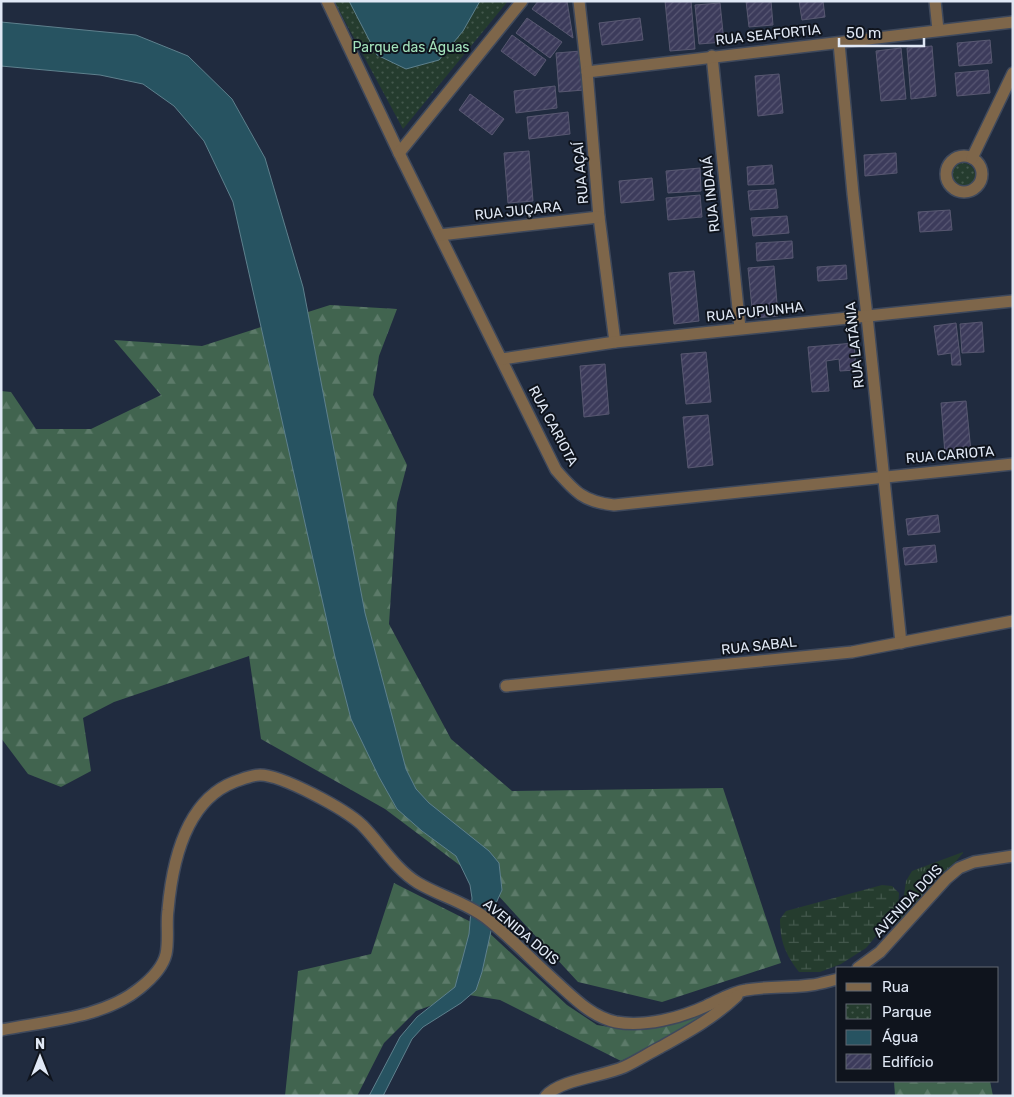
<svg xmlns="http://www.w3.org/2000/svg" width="1014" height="1097" viewBox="0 0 1014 1097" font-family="Rubik,sans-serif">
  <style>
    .grass { fill: url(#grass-tufts) }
    .forest { fill: url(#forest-firs) }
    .wetland { fill: url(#wetland-marsh) }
    .park { fill: url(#park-dots) }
    .water { fill: #275361; stroke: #5e808d }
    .building { fill: url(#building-hatch); stroke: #585871 }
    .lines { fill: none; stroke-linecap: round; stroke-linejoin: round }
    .minor-casing { stroke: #3f495c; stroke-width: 14 }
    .minor { stroke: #7e664a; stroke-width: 11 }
    .labels { text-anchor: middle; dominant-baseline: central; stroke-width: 4; stroke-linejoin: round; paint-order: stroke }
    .street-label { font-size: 14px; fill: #e0e8f5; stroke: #0f141d }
    .park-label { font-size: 14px; fill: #a3e2bb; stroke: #0f141d }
  </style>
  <defs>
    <pattern id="grass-tufts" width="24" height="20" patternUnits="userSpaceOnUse" patternTransform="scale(1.25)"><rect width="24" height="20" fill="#253c2e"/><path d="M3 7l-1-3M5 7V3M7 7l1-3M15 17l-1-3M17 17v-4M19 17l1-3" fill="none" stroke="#44584d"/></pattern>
    <pattern id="forest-firs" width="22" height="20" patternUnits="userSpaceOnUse" patternTransform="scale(1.25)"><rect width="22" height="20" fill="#41644f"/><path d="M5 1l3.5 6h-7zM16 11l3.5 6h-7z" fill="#5c7a69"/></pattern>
    <pattern id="wetland-marsh" width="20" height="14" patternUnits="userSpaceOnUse" patternTransform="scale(1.25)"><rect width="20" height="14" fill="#253c2e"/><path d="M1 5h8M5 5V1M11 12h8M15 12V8" fill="none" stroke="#44584d"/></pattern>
    <pattern id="park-dots" width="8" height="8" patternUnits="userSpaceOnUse" patternTransform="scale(1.25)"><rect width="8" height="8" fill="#253c2e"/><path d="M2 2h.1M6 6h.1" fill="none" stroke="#44584d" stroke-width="1.8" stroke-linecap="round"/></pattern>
    <pattern id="building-hatch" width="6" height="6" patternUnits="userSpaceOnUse" patternTransform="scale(1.25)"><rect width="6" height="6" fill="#3c3b5b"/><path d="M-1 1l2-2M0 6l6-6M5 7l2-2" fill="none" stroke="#585773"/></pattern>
  </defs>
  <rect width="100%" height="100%" fill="#202b3f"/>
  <path class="grass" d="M963 852V853L890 938 902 908 906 881 912 871Z"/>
  <g class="forest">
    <path d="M330 305 397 309 379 356 373 395 407 465 397 503 389 624 451 739 512 791 723 788 781 963 662 1002 578 982 494 891 385 809 261 739 249 656 114 702 83 718 91 771 61 787 28 774 1 738V391L11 392 36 429H91L161 395 114 340 202 346Z"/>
    <path d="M394 883 485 929 567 1005 597 1025 629 1030 650 1028 690 1019 727 1002 664 1041 621 1061 500 1000 463 994 416 1011 384 1043 357 1096H285L298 971 371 954Z"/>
    <path d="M894 1081H990L993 1096H895Z"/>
  </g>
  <path class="wetland" d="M882 885 892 886 899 893 898 910 866 948 841 964 820 972H799C785 954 780 941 780 919L786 911Z"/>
  <g class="park">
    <path d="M334 1H508L403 129Z"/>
    <circle cx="963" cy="175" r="12"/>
  </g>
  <g class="water">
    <path d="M349 1H480L463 31 439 60 406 69 377 55Z"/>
    <path d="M1 22 136 35 188 56 232 99 265 158 303 287 365 613 406 769 416 789 429 803 489 851 499 863 502 890 492 912 491 931 482 972 476 990 461 1003 423 1027 412 1039 383 1096H369L400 1037 417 1017 455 987 469 934 472 898 470 885 456 856 422 831 397 809 379 777 351 719 335 657 233 202 204 141 174 106 143 84 100 75 1 66Z"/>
  </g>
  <g class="building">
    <path d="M538 1H567L573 38 532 9Z"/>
    <path d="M665 1H691L695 49 670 51Z"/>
    <path d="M746 1H771L773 25 749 27Z"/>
    <path d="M799 1H823L825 17 802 20Z"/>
    <path d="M720 3 724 42 699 44 695 5Z"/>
    <path d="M527 18 562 42 550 58 516 33Z"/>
    <path d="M640 18 643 40 602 45 599 23Z"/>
    <path d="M512 35 546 60 535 76 501 51Z"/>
    <path d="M990 40 992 63 959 66 957 43Z"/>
    <path d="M932 46 936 96 911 99 907 48Z"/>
    <path d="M901 48 906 99 881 101 876 51Z"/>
    <path d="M581 51 584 90 559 92 556 53Z"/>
    <path d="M988 70 990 93 957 96 955 73Z"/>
    <path d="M779 74 783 113 758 116 755 76Z"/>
    <path d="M555 86 557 108 516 113 514 91Z"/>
    <path d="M470 94 504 119 492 135 459 110Z"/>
    <path d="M568 112 570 134 529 139 527 117Z"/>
    <path d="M529 151 533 201 508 203 504 153Z"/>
    <path d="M896 153 897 173 865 176 864 155Z"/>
    <path d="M772 165 774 184 748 185 747 167Z"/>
    <path d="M700 168 701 191 668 193 666 171Z"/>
    <path d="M652 178 654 200 621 203 619 181Z"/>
    <path d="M776 189 778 208 750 210 748 191Z"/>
    <path d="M700 195 702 217 668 220 666 198Z"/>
    <path d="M950 210 952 230 920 232 918 212Z"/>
    <path d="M787 216 789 233 753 236 751 218Z"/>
    <path d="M792 241 793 258 757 261 756 243Z"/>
    <path d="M846 265 847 279 818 281 817 267Z"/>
    <path d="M774 266 778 316 753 318 748 268Z"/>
    <path d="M694 271 699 321 674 324 669 273Z"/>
    <path d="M982 322 984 352 962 353 960 324Z"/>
    <path d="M956 323 961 365H952L951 353 938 355 934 326Z"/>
    <path d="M854 343 856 370 840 371 839 359 826 361 829 391 812 392 808 347Z"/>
    <path d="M706 352 711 402 686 404 681 354Z"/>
    <path d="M605 364 609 414 584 417 580 366Z"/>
    <path d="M966 401 971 452 945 454 941 403Z"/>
    <path d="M708 415 713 465 688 468 683 417Z"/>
    <path d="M938 515 940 532 908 535 906 519Z"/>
    <path d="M935 545 937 562 905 565 903 548Z"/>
  </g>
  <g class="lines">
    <g class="minor-casing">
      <g id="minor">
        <path d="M327 1 399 153 556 470C575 492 584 502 614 505L1013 464"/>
        <path d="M579 1 587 72 599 217 615 342"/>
        <path d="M935 1 938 30"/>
        <path d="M839 43 853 194 867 316 901 643"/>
        <path d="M712 56 740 328"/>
        <path d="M587 72 1013 22"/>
        <path d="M399 153 522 1"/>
        <circle cx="964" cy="174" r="18"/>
        <path d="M972 158 1013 73"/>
        <path d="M440 235 599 217"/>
        <path d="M502 359 615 342 1013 301"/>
        <path d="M506 686 852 652 1013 621"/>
        <path d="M858 968 880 952 946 879 959 868 974 862 1013 856"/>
        <path d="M1 1030C46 1021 104 1018 140 988 150 980 163 967 166 954 169 940 166 924 168 910 172 864 185 801 234 782 243 779 251 775 260 775 282 775 345 809 362 825 380 843 395 869 418 883 440 896 465 902 486 918 510 937 531 959 554 980 572 996 591 1017 616 1022 645 1027 680 1018 706 1006 719 1000 732 992 746 990 768 986 790 988 811 985 820 984 829 981 838 979"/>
        <path d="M546 1096C559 1080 604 1076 624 1067 637 1061 649 1053 661 1047 688 1032 715 1017 737 996"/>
      </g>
    </g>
    <use href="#minor" class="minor"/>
  </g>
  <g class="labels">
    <g class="street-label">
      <text transform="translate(768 35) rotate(-6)">RUA SEAFORTIA</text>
      <text transform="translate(581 173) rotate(-95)">RUA AÇAÍ</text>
      <text transform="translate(711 194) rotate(-96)">RUA INDAIÁ</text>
      <text transform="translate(518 211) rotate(-6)">RUA JUÇARA</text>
      <text transform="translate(755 312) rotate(-6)">RUA PUPUNHA</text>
      <text transform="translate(855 345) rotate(-96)">RUA LATÂNIA</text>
      <text transform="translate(553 426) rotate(62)">RUA CARIOTA</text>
      <text transform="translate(950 455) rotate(-5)">RUA CARIOTA</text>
      <text transform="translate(759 646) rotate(-6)">RUA SABAL</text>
      <text transform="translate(908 901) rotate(-47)">AVENIDA DOIS</text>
      <text transform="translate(521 932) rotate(40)">AVENIDA DOIS</text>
    </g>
    <g class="park-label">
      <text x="411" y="47">Parque das Águas</text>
    </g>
  </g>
  <rect width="1014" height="1097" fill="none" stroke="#e0e8f5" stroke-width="5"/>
  <rect x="836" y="967" width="162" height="115" fill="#0f141d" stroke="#636973"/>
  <rect x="846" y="983" width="25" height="8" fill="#7e664a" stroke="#636973"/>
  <text x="882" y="992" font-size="15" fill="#e0e8f5">Rua</text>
  <rect x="846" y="1004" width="25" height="15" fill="url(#park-dots)" stroke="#636973"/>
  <text x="882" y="1017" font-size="15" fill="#e0e8f5">Parque</text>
  <rect x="846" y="1030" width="25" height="15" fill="#275361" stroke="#636973"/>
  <text x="882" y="1042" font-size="15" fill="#e0e8f5">Água</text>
  <rect x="846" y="1054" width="25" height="15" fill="url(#building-hatch)" stroke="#636973"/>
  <text x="882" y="1067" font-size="15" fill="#e0e8f5">Edifício</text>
  <g transform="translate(40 1057)" stroke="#0f141d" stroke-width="4" paint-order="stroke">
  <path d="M0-4L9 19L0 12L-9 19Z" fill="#e0e8f5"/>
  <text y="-8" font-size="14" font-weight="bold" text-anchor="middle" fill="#e0e8f5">N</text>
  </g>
  <path d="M839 38v8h85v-8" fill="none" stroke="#e0e8f5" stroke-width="2.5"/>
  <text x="846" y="38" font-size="15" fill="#e0e8f5" stroke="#0f141d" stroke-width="4" paint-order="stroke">50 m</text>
</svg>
